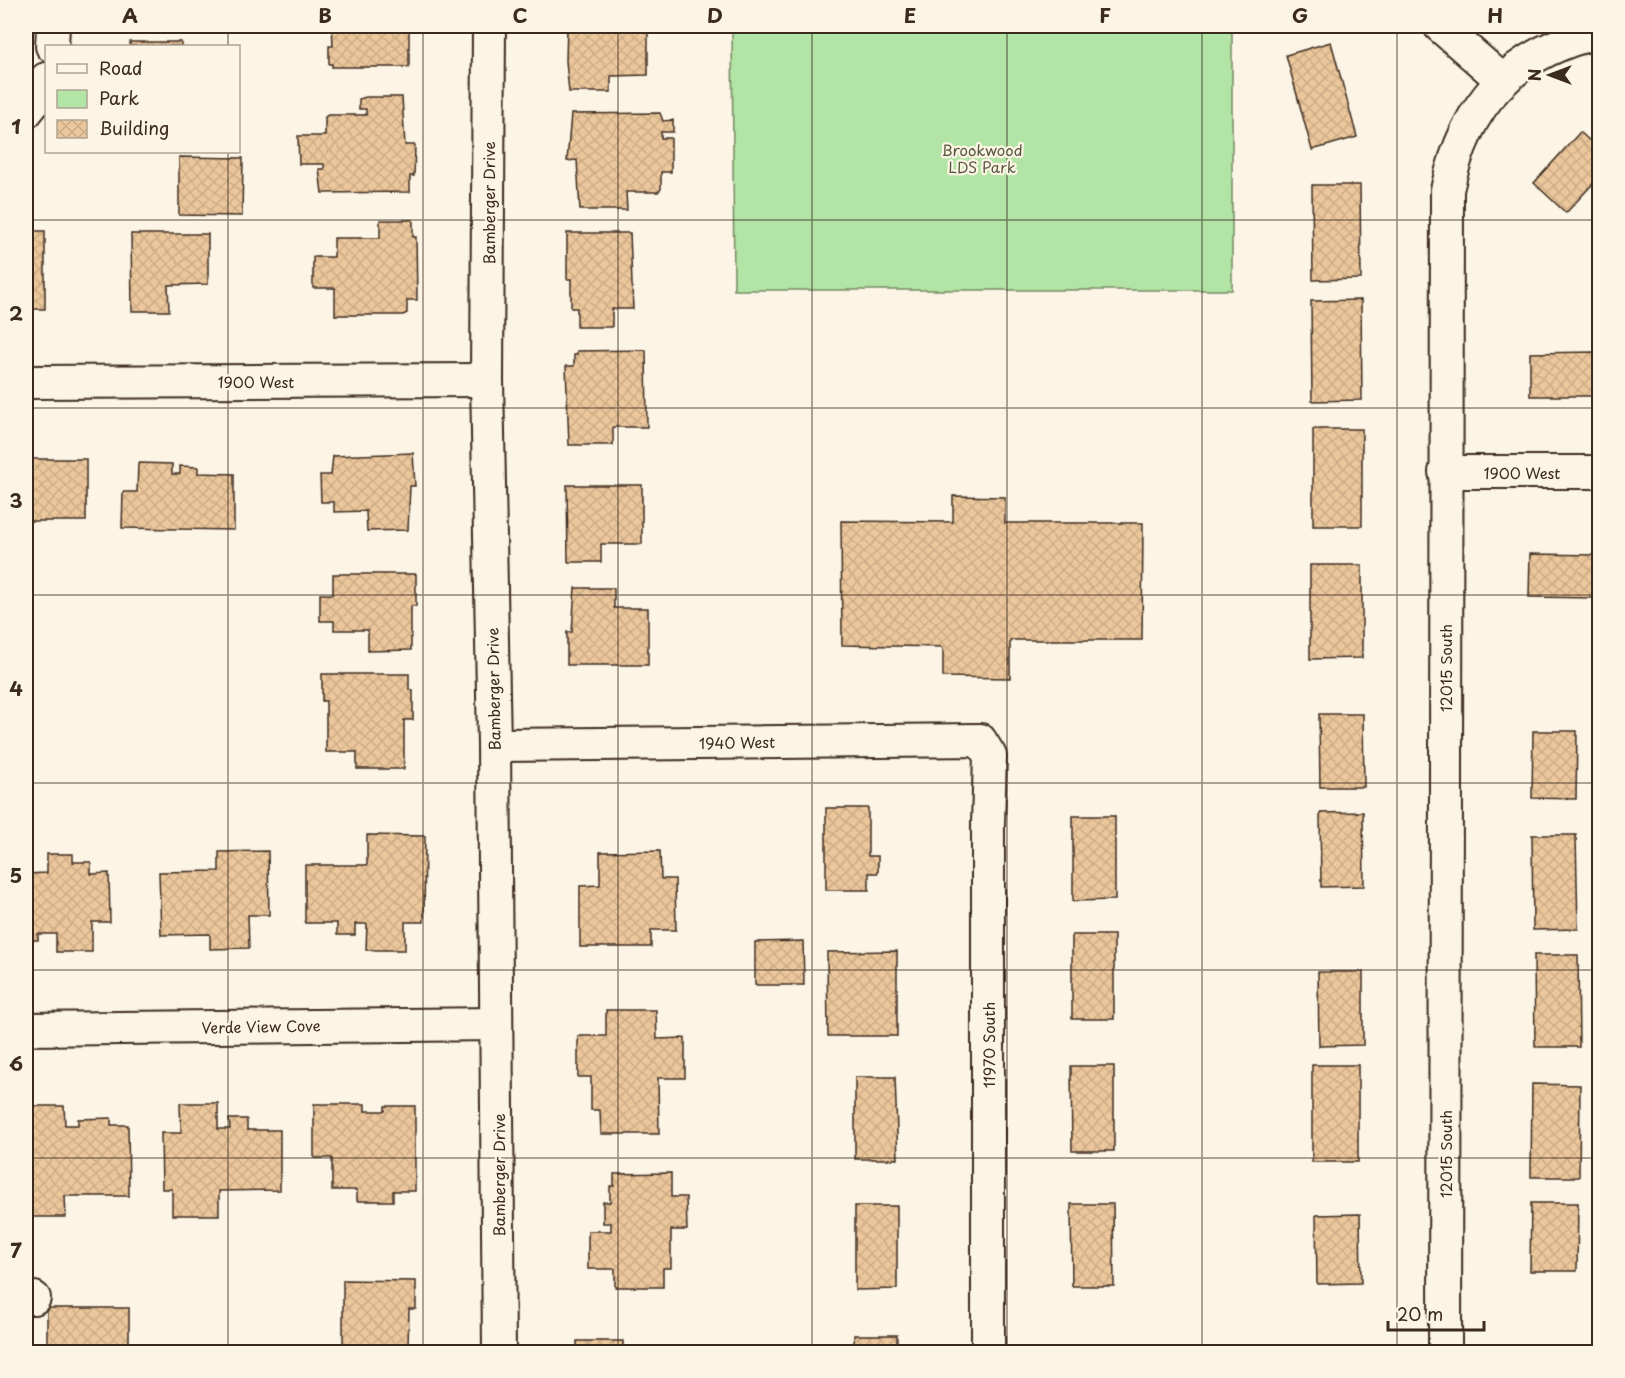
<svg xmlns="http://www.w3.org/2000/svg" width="1625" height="1378" viewBox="0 0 1625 1378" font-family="'Playpen Sans',sans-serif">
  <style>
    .green { fill: #b1e4a5; stroke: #768762; stroke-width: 1.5 }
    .building { fill: url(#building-cross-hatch); stroke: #3b2a1e; stroke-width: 1.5 }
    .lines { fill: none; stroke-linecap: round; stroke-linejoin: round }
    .minor-casing { stroke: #3b2a1e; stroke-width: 36 }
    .minor { stroke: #fcf5e5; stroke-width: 32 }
    .grid { fill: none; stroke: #3b2a1e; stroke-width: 1.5; stroke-opacity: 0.55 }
    .labels { text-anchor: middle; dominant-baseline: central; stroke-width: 4.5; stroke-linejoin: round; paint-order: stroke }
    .park-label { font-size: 15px; fill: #585840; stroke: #fcf5e5 }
    .street-label { font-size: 15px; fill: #3b2a1e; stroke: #fcf5e5 }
    .neatline { fill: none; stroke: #3b2a1e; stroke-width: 2 }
    .grid-label { font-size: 20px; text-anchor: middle; font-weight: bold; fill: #3b2a1e }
  </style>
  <defs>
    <pattern id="building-cross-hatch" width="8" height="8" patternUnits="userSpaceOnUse" patternTransform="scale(1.5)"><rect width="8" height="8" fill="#ecc79c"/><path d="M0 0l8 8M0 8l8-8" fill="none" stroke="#cbab86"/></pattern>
  </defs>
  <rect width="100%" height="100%" fill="#fcf5e5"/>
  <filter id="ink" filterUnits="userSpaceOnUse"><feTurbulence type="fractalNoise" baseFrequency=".0167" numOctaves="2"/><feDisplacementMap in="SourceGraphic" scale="12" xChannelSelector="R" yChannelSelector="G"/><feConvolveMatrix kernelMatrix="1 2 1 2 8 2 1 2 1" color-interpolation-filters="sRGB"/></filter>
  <g filter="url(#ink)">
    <path class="green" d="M732 26H1232V290H734Z"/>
    <g class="building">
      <path d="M332 26H409V67H332V64H329V46H333Z"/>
      <path d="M567 26H648V75L611 76V92H569L566 61Z"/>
      <rect x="130" y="42" width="51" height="4"/>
      <path d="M1331 42 1357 137 1312 150 1286 55Z"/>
      <path d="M366 97H402L405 145H415L414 176H410V192L322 193 319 169H324V164H299L298 136H325V117L328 115H366V109H359V99Z"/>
      <path d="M660 113 663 121 673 120V132H661V138H671V172H661V189L658 192H626L627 210H580L577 160 567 161 571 114Z"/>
      <path d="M1580 132 1600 150V176L1566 213 1534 183Z"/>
      <path d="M179 157 243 158 242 216 179 215Z"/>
      <path d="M1312 185H1360L1361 279 1313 280Z"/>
      <path d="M380 220H413V237H416L417 300H407V313L403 315H335V288H313V257H334V238H380Z"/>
      <rect x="26" y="231" width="19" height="78"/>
      <path d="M567 233H630L633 309H612V327H577V308H571V279H567Z"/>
      <path d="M131 234H208V284L168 285 169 311H132Z"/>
      <path d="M1361 300 1362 400 1312 401 1311 301Z"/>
      <path d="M646 350 647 427H613V445H569L566 366H574V355H577V351Z"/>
      <path d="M1596 352V396H1530V353Z"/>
      <rect x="1313" y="429" width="49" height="97"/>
      <path d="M413 453 415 486H410L408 530 367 531 366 511 334 512V502H321L320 475H331L333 456Z"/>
      <rect x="26" y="459" width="60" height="62"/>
      <path d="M138 463 172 464V474H180V466L198 467V473L234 474V530L122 528 123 492H137Z"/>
      <path d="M567 485H642V544H601V562H568Z"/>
      <path d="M953 496 1005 497V523H1143L1142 640H1010V678L943 677V647L842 645 841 521 953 522Z"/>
      <path d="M1530 554 1597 555 1596 598 1529 597Z"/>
      <path d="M1310 565H1362V658L1310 659Z"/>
      <path d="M333 574H416V606H411V650L368 651V630H334V621H320V594H333Z"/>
      <path d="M575 588H614V608H648V665H567V632H572Z"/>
      <path d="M322 674H409V690H413V720H404V769H357V752H326V701H322Z"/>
      <path d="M1319 714H1363L1364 787H1320Z"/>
      <path d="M1533 731H1577L1576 799 1532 798Z"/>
      <path d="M826 808H868V856H878V873H869V890H826Z"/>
      <path d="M1363 812 1364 886 1321 887 1320 813Z"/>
      <path d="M1073 816H1115V900L1073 901Z"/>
      <path d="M367 835 425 836 424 922H405V950H366L367 924H355V935H337V923H305V865H367Z"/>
      <path d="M1532 835H1576L1578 929 1533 930Z"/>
      <path d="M268 851 269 915H248L249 948 210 949V934L161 935 159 872 219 871V852Z"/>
      <path d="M660 851 661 879H675L676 930H651V947H580V886L600 885V852Z"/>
      <path d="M47 854H73V862H91V874L109 873 110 922H92V952H56V934H38V940H26V874L47 873Z"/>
      <rect x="1072" y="935" width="42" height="84"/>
      <path d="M803 941 804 985H755V942Z"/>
      <path d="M897 951V1036H828L827 952Z"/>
      <path d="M1534 955H1578L1579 1047H1535Z"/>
      <path d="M1318 972H1363V1045L1319 1046Z"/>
      <path d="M606 1010H656L657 1039 685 1038V1078H658L659 1134H601L600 1110H591V1077H578V1036H606Z"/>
      <rect x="1312" y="1065" width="46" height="97"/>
      <path d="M1071 1066H1114V1151H1072Z"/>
      <path d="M855 1077H895L898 1159H855Z"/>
      <path d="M1532 1084 1580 1085 1579 1177H1531Z"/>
      <path d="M180 1103H218V1129H230L229 1119H247V1130H280V1190L219 1191V1215H172V1189H162L161 1133H181Z"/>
      <path d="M314 1104H365V1111H385V1106H415V1191H393V1201H357V1190H332V1158H314Z"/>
      <path d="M27 1106H64L65 1125H78V1119L111 1118V1125H128L129 1196H65L66 1217H26Z"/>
      <path d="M671 1173V1197H686L687 1230H671V1268H663V1287H615V1269H588V1231H611V1223H603V1202H610V1186H614V1174Z"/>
      <path d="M1531 1203H1578L1577 1271H1530Z"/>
      <path d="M1071 1204H1113L1114 1286H1072Z"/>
      <path d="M855 1206H897V1289L855 1290Z"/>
      <path d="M1360 1214 1361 1283 1317 1284 1316 1215Z"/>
      <path d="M343 1280 416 1281V1309H409L408 1346H424V1352H323V1347H343Z"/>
      <rect x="47" y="1308" width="82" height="44"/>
      <rect x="854" y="1335" width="43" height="17"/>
      <rect x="577" y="1341" width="46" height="11"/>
    </g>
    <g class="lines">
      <g class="minor-casing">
        <g id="minor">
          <path d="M489 26 487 380 494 745 499 1352"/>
          <path d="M1440 26 1502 80"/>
          <path d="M52 46 53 26"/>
          <path d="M26 112 42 92 46 79"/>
          <path d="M26 382 487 380"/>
          <path d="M1445 472H1600"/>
          <path d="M494 745 980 740 990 756 988 824V1352"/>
          <path d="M26 1029 496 1024"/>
          <path d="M26 1298H34"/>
          <path d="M1445 1352 1447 190C1466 103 1512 52 1600 32"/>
        </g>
      </g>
      <use href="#minor" class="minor"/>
    </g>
  </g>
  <path class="grid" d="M228 26V46M423 26V1352M618 26V1352M812 26V1352M1007 26V1352M1202 26V1352M1397 26V1352M228 152V1352M26 220H1600M26 408H1600M26 595H1600M26 783H1600M26 970H1600M26 1158H1600"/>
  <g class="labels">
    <g class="park-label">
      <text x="982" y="149">Brookwood<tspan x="982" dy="17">LDS Park</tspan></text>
    </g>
    <g class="street-label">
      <text transform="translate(488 203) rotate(-90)">Bamberger Drive</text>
      <text x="256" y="381">1900 West</text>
      <text x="1522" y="472">1900 West</text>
      <text transform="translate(1445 668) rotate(-90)">12015 South</text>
      <text transform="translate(493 689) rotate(-91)">Bamberger Drive</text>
      <text transform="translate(737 742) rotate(-1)">1940 West</text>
      <text transform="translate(261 1026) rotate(-1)">Verde View Cove</text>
      <text transform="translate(988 1045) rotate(-90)">11970 South</text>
      <text transform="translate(1445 1154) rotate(-90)">12015 South</text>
      <text transform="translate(498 1175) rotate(-90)">Bamberger Drive</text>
    </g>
  </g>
  <rect width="1625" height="1378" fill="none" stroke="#fcf5e5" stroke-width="66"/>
  <rect x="45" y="45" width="195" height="108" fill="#fcf5e5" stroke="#afa495" stroke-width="1.5"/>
  <rect x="57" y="64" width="30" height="9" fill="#fcf5e5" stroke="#afa495" stroke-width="1.5"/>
  <text x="99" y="75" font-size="18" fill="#3b2a1e">Road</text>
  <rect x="57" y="90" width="30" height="18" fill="#b1e4a5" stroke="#afa495" stroke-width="1.5"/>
  <text x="99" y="105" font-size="18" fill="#3b2a1e">Park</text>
  <rect x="57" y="120" width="30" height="18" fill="url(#building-cross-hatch)" stroke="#afa495" stroke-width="1.5"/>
  <text x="99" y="135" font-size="18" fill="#3b2a1e">Building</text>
  <g transform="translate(1550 75) rotate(270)" stroke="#fcf5e5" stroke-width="4.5" paint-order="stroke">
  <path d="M0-4.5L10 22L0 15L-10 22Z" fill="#3b2a1e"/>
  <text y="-9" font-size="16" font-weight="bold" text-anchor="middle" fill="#3b2a1e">N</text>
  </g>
  <path d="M1388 1321v9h96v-9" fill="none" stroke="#3b2a1e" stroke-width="3"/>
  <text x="1397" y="1321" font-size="18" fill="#3b2a1e" stroke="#fcf5e5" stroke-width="4.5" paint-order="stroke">20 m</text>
  <rect x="33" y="33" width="1559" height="1312" class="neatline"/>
  <g class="grid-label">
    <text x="130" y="23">A</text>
    <text x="325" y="23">B</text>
    <text x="520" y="23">C</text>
    <text x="715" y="23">D</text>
    <text x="910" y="23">E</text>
    <text x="1105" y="23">F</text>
    <text x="1300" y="23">G</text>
    <text x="1495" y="23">H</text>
    <text x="16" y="134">1</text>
    <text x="16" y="321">2</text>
    <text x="16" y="508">3</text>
    <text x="16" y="696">4</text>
    <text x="16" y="883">5</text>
    <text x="16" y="1071">6</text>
    <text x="16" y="1258">7</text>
  </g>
</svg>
